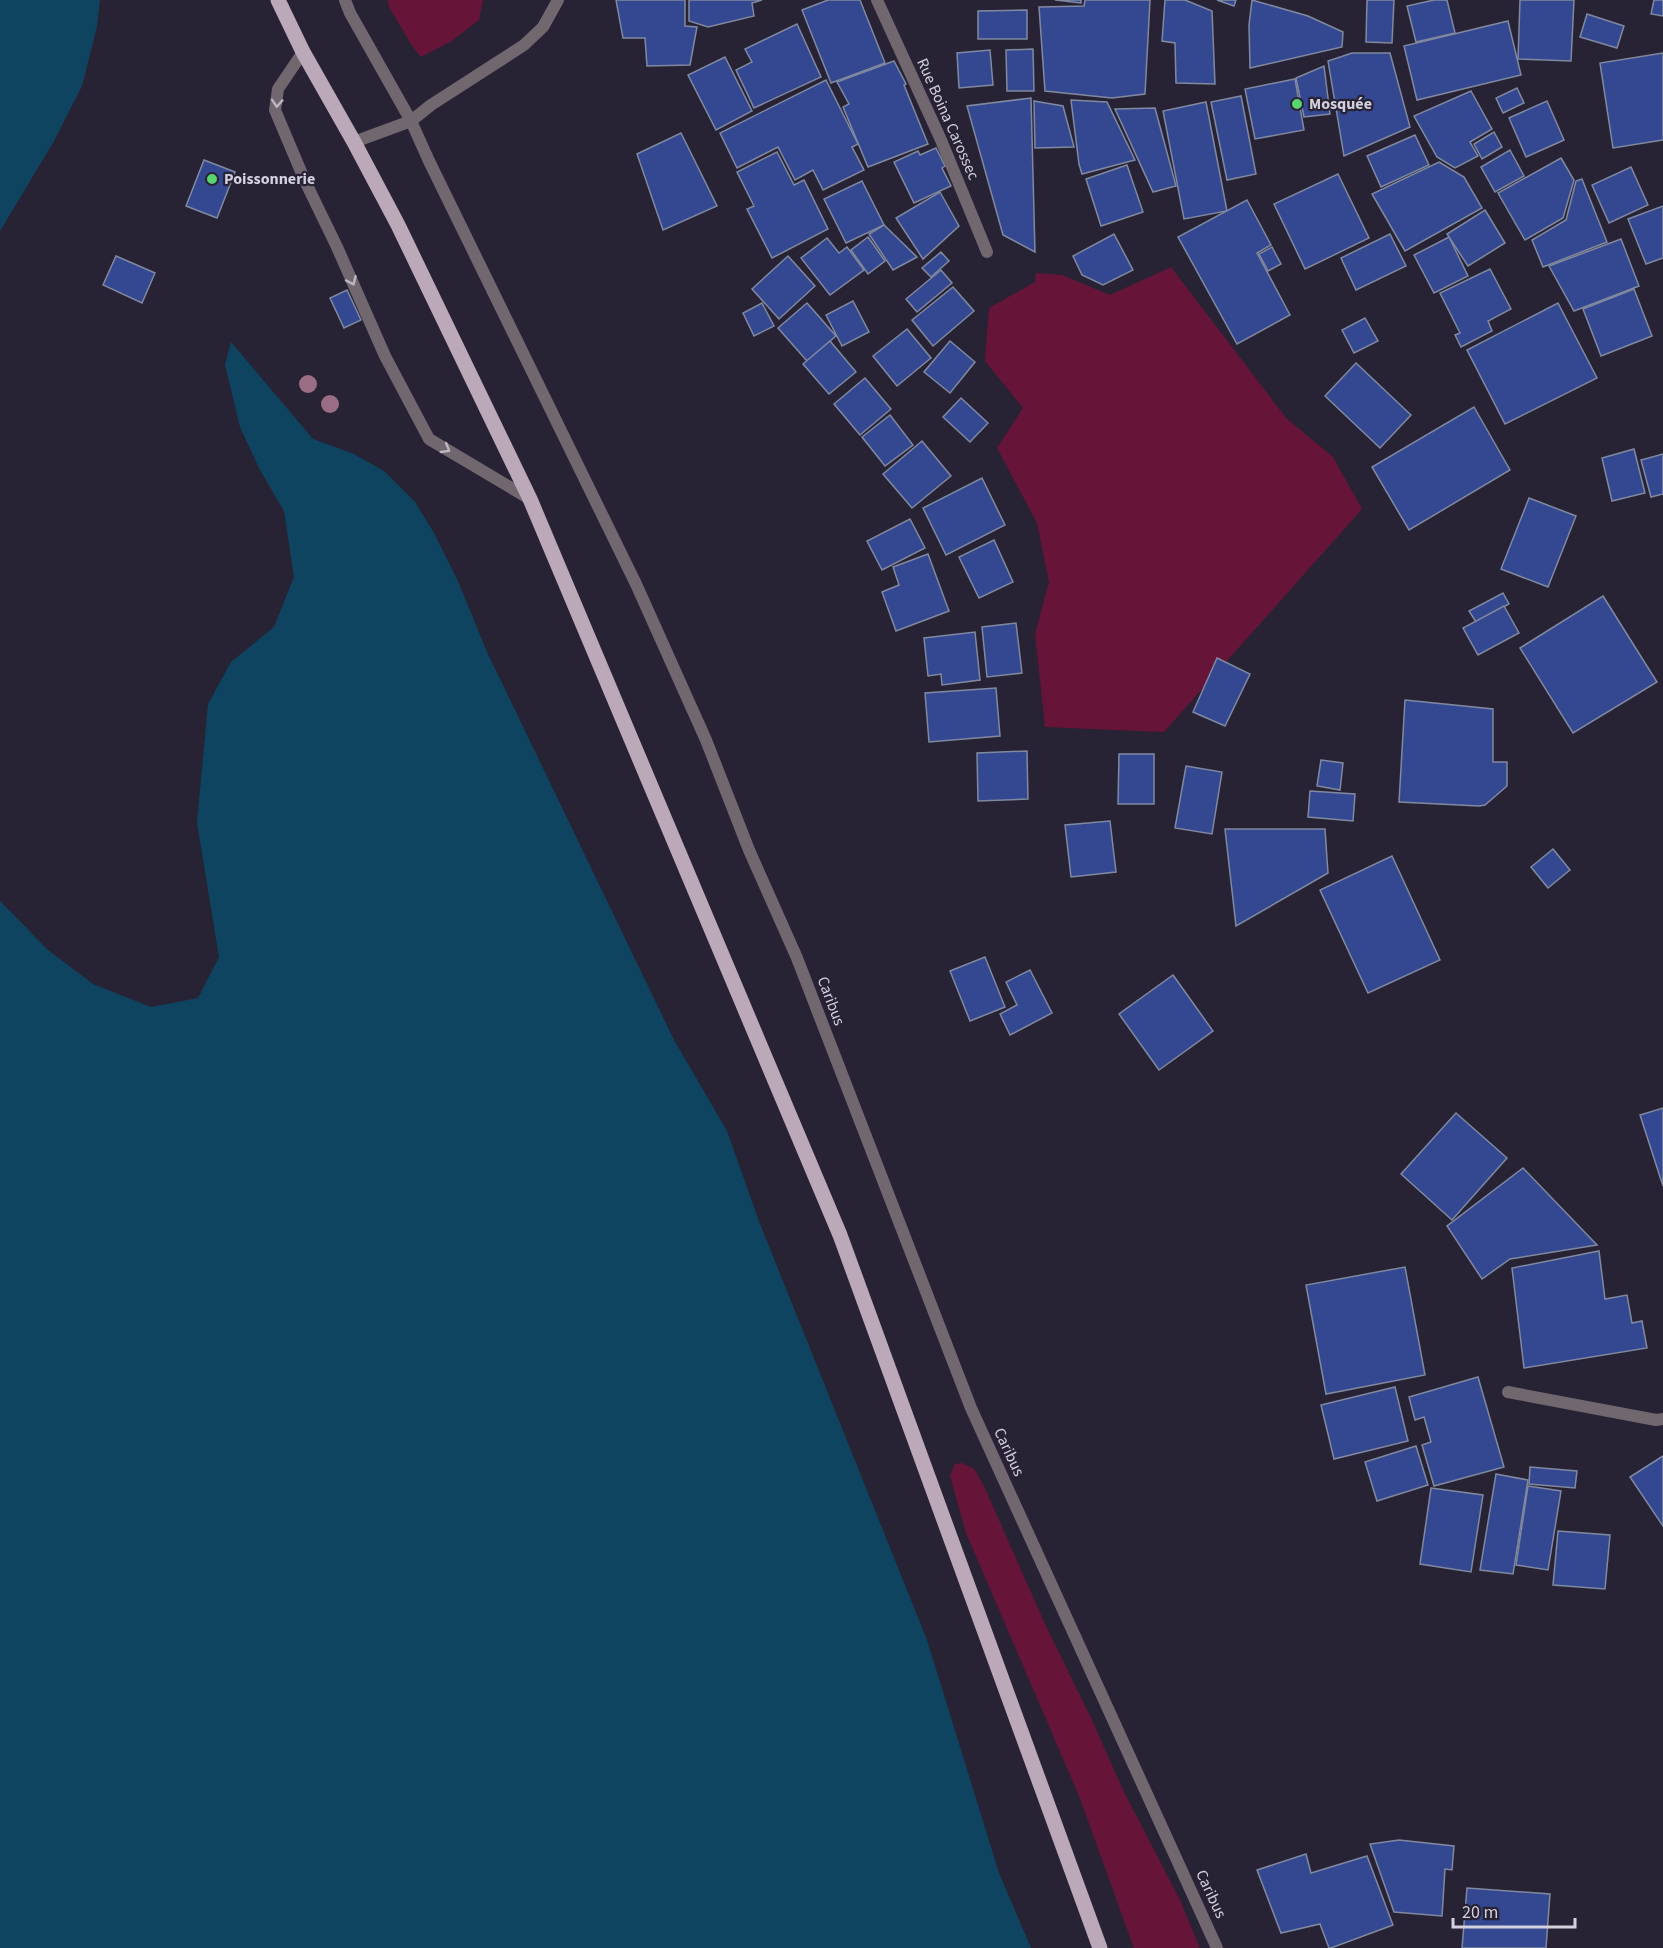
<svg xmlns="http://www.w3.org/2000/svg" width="1663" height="1948" viewBox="0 0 1663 1948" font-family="'Source Sans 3',sans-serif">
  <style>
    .green { fill: #661538 }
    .water { fill: #0f4461 }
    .building { fill: #334890; stroke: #8089a0; stroke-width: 1.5 }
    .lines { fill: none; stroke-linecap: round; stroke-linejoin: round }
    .service { stroke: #70676f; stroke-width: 12 }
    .minor { stroke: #70676f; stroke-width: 12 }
    .primary { stroke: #bba8b9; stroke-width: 15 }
    .tree { fill: #996d83 }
    .oneway { stroke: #bbb6c2 }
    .poi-dot { fill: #59d56f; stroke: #282235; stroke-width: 2 }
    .labels { text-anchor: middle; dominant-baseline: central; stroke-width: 4.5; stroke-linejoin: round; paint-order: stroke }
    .poi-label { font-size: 16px; font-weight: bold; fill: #d4d1de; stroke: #282235; text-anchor: start }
    .street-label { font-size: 16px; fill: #d4d1de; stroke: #282235 }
  </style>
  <rect width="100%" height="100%" fill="#282235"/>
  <g class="green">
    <path d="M388 0H483L479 20 450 42 421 57 411 44 389 7Z"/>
    <path d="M1171 267 1286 418 1333 457 1362 509 1164 732 1045 727 1035 634 1049 582 1037 523 997 448 1023 408 985 361 989 308 1035 282 1036 273 1062 275 1110 295Z"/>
    <path d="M962 1463 974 1469 983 1484 1045 1624 1093 1722 1123 1790 1180 1900 1200 1948H1134L1079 1796 966 1533 950 1476 955 1464Z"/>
  </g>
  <g class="water">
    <path d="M0 0H100L97 26 82 86 54 141 0 231Z"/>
    <path d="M231 342 313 439 354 454 384 471 415 502 434 533 457 579 487 652 674 1040 727 1131 760 1224 927 1640 999 1873 1031 1948H0V901L48 950 93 984 151 1007 198 998 219 957 197 823 208 704 231 662 274 627 294 577 284 511 260 470 240 427 225 365Z"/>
  </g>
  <g class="building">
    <path d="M616 0H685V26L697 27 690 65 647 66 645 38H623Z"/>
    <path d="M689 0H762L752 3 754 16 708 27 689 21Z"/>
    <path d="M828 0H860L885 63 831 83 802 10Z"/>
    <path d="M1055 0H1081V3Z"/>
    <path d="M1085 0H1150L1145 94 1112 98 1045 91 1039 7 1084 6Z"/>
    <path d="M1165 0H1185L1212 11 1215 84 1176 83 1175 43 1162 41Z"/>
    <path d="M1217 0H1236L1234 6Z"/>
    <path d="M1252 0 1308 16 1343 32 1342 47 1250 68 1249 25Z"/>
    <path d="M1367 0H1394L1392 43 1366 42Z"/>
    <path d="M1434 0H1447L1455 33 1416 42 1407 6Z"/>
    <path d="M1520 0H1574L1571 61 1518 59Z"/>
    <path d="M1654 0H1663V16L1651 14Z"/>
    <path d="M1027 10V39H978V11Z"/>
    <path d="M1587 14 1624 26 1617 48 1580 37Z"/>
    <path d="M1508 21 1521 75 1417 100 1404 46Z"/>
    <path d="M797 24 821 77 754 108 736 70 752 62 745 49Z"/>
    <path d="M1033 49 1034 91H1007L1006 50Z"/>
    <path d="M990 50 993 85 959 88 957 53Z"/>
    <path d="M1352 53H1390L1410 127 1344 156 1328 61Z"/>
    <path d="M1663 53V140L1613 148 1600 63Z"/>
    <path d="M725 57 752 111 716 130 688 75Z"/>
    <path d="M894 61 906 84 904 85 928 144 868 167 843 107 849 104 837 82Z"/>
    <path d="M1324 66 1330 114 1304 117 1296 78Z"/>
    <path d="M1295 79 1304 130 1255 139 1245 89Z"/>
    <path d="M826 80 858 144 852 147 864 170 823 190 813 170 795 180 778 147 737 168 720 133Z"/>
    <path d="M1517 88 1524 103 1503 113 1496 98Z"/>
    <path d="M1471 91 1492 129 1470 142 1478 156 1455 168 1437 157 1414 116Z"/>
    <path d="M1241 96 1256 174 1227 180 1211 102Z"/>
    <path d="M1031 98 1035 252 1003 235 967 106Z"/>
    <path d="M1071 100 1107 102 1135 160 1082 174 1079 164Z"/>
    <path d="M1034 101 1063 106 1074 147 1035 148Z"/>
    <path d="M1547 101 1564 140 1526 157 1509 118Z"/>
    <path d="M1206 102 1227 211 1184 219 1163 111Z"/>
    <path d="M1155 108 1176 186 1153 192 1115 109Z"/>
    <path d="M1494 132 1502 147 1482 159 1474 144Z"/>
    <path d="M681 133 717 206 663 230 637 154Z"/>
    <path d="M1415 135 1429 165 1381 187 1367 156Z"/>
    <path d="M936 148 945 166 942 168 951 186 914 203 894 162 918 151 920 155Z"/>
    <path d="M1510 150 1524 176 1495 192 1481 167Z"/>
    <path d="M777 152 794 185 804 180 828 229 772 258 747 209 754 206 737 172Z"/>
    <path d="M1561 158 1574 180 1563 218 1525 240 1498 193Z"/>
    <path d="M204 160 235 172 217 218 186 206Z"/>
    <path d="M1439 162 1464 177 1482 208 1405 251 1372 194Z"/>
    <path d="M1127 165 1143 212 1101 226 1086 179Z"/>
    <path d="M1631 167 1648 205 1609 223 1592 185Z"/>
    <path d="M1338 174 1369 238 1305 269 1274 204Z"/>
    <path d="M1582 179 1607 242 1543 267 1532 240 1566 220 1576 181Z"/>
    <path d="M862 181 884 225 846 243 824 199Z"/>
    <path d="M940 192 959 226 923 259 896 218Z"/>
    <path d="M1247 200 1271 245 1257 253 1290 315 1237 344 1178 237Z"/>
    <path d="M1663 206V258L1646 264 1628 219Z"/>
    <path d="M1485 210 1505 243 1468 266 1447 234Z"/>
    <path d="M884 225 917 257 893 270 869 234Z"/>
    <path d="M1114 234 1133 270 1103 285 1082 275 1073 256Z"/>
    <path d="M1390 234 1406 266 1356 290 1341 258Z"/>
    <path d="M868 237 885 261 868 274 851 250Z"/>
    <path d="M1449 237 1468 276 1434 293 1414 255Z"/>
    <path d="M827 238 839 253 847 247 864 270 830 295 801 258Z"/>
    <path d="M1621 239 1639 286 1574 311 1549 266Z"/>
    <path d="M1272 247 1281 264 1268 271 1259 254Z"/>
    <path d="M941 252 949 261 931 277 922 268Z"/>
    <path d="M116 256 155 273 142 303 103 285Z"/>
    <path d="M788 256 815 286 779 319 752 289Z"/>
    <path d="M1490 269 1511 309 1488 321 1492 331 1461 347 1455 335 1460 333 1440 293Z"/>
    <path d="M941 270 952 283 917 312 906 299Z"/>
    <path d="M953 287 974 311 933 346 912 320Z"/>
    <path d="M1634 289 1652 336 1601 356 1583 309Z"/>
    <path d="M347 290 361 320 344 328 330 298Z"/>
    <path d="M853 301 869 332 842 346 826 315Z"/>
    <path d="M762 303 774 326 754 336 743 313Z"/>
    <path d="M807 303 836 336 807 361 778 328Z"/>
    <path d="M1558 303 1597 378 1505 424 1467 350Z"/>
    <path d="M1365 318 1378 341 1354 353 1342 330Z"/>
    <path d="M907 329 931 358 897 386 873 356Z"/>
    <path d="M830 341 856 372 829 394 803 364Z"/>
    <path d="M950 341 975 362 950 393 924 372Z"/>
    <path d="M1356 363 1411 415 1380 448 1325 396Z"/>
    <path d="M865 378 891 409 860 435 834 404Z"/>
    <path d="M961 398 988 423 970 442 943 417Z"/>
    <path d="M1474 407 1510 470 1409 530 1372 467Z"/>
    <path d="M890 415 913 445 885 466 862 437Z"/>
    <path d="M922 441 951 476 912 508 883 474Z"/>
    <path d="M1634 449 1645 493 1612 501 1602 458Z"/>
    <path d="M1663 454V494L1651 497 1641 460Z"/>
    <path d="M982 478 1005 525 946 555 923 508Z"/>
    <path d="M1529 498 1576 516 1548 587 1501 569Z"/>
    <path d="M910 519 925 548 882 570 867 541Z"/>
    <path d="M994 540 1013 582 979 598 959 557Z"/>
    <path d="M928 554 949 611 896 631 882 592 899 585 893 567Z"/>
    <path d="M1503 593 1509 604 1476 622 1469 611Z"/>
    <path d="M1603 596 1657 682 1573 733 1520 648Z"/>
    <path d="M1504 606 1519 633 1478 655 1463 628Z"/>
    <path d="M1016 623 1022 673 987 677 982 627Z"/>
    <path d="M975 632 980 680 942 685 941 674 928 676 924 638Z"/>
    <path d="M1217 658 1250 674 1225 726 1193 712Z"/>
    <path d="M996 688 1000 736 929 742 925 693Z"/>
    <path d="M1405 700 1493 709V762H1507V786L1485 805 1479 806 1399 802Z"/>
    <path d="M1027 751 1028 799 978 801 977 753Z"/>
    <path d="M1119 754H1154V804H1118Z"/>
    <path d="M1321 760 1343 763 1340 790 1317 786Z"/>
    <path d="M1186 766 1222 772 1212 834 1175 828Z"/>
    <path d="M1310 791 1355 794 1353 821 1308 817Z"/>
    <path d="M1110 821 1116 872 1071 877 1065 825Z"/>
    <path d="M1225 829H1325L1328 873 1236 926Z"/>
    <path d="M1553 849 1570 870 1548 888 1531 867Z"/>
    <path d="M1392 856 1440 960 1368 993 1320 890Z"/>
    <path d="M985 957 1005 1007 970 1021 950 971Z"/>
    <path d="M1030 970 1052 1013 1010 1035 1000 1014 1017 1005 1006 982Z"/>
    <path d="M1173 975 1213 1031 1159 1070 1119 1014Z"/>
    <path d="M1663 1108V1186L1640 1115Z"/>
    <path d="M1456 1113 1507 1158 1452 1220 1401 1174Z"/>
    <path d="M1523 1168 1597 1245 1510 1259 1482 1279 1447 1226Z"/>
    <path d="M1599 1251 1605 1299 1627 1295 1632 1323 1642 1321 1647 1348 1524 1368 1512 1268Z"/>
    <path d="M1405 1267 1425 1375 1326 1394 1306 1285Z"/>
    <path d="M1478 1377 1504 1467 1434 1486 1422 1445 1431 1442 1424 1417 1415 1420 1409 1397Z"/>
    <path d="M1395 1387 1408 1441 1334 1459 1321 1405Z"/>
    <path d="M1416 1446 1428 1485 1377 1501 1365 1462Z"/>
    <path d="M1663 1456V1526L1630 1477Z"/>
    <path d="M1530 1467 1577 1471 1575 1488 1529 1484Z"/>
    <path d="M1496 1474 1528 1480 1513 1574 1480 1570Z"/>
    <path d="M1528 1486 1561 1491 1548 1570 1516 1565Z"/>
    <path d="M1431 1488 1483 1495 1471 1572 1420 1564Z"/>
    <path d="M1558 1531 1610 1535 1605 1589 1553 1585Z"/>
    <path d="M1399 1840 1454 1846 1452 1870 1445 1869 1442 1916 1394 1912 1370 1844Z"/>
    <path d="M1306 1854 1311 1873 1367 1856 1393 1925 1331 1948H1329L1320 1924 1281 1933 1257 1870Z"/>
    <path d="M1467 1888 1550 1894 1546 1948H1462Z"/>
  </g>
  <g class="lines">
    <g class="service">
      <path d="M345 0 350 13 411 121 429 161 636 584 706 740 749 850 797 958 971 1408 1217 1948"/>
      <path d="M303 52 278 89 275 110 305 181 337 247 385 356 429 439 530 499"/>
    </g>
    <g class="minor">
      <path d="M877 0 941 140 987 252"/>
      <path d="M354 142 411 121 431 105 524 45 543 27 558 0"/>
      <path d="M1508 1392 1656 1420 1663 1419"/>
    </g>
    <path class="primary" d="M278 0 303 52 354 142 398 225 530 499 840 1235 1100 1948"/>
  </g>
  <g class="tree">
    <circle cx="308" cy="384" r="9"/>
    <circle cx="330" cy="404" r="9"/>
  </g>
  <defs><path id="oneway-chevron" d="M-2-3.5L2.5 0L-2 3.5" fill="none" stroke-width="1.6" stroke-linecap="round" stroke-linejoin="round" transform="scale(1.5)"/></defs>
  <g class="oneway">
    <use href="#oneway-chevron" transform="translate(277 103) rotate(94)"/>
    <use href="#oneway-chevron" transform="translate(352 281) rotate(66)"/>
    <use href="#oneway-chevron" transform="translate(446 449) rotate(31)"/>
  </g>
  <g class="poi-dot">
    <circle cx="1297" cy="104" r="6"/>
    <circle cx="212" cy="179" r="6"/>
  </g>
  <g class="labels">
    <g class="poi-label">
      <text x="1309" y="104">Mosquée</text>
      <text x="224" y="179">Poissonnerie</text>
    </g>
    <g class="street-label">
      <text transform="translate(948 119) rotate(66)">Rue Boina Carossec</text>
      <text transform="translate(831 1001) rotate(69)">Caribus</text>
      <text transform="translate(1009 1452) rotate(65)">Caribus</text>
      <text transform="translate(1211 1894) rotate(65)">Caribus</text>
    </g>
  </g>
  <path d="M1453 1918v9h122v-9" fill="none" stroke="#d4d1de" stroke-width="3"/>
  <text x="1462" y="1918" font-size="18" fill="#d4d1de" stroke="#282235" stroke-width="4.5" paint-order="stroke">20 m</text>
</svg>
